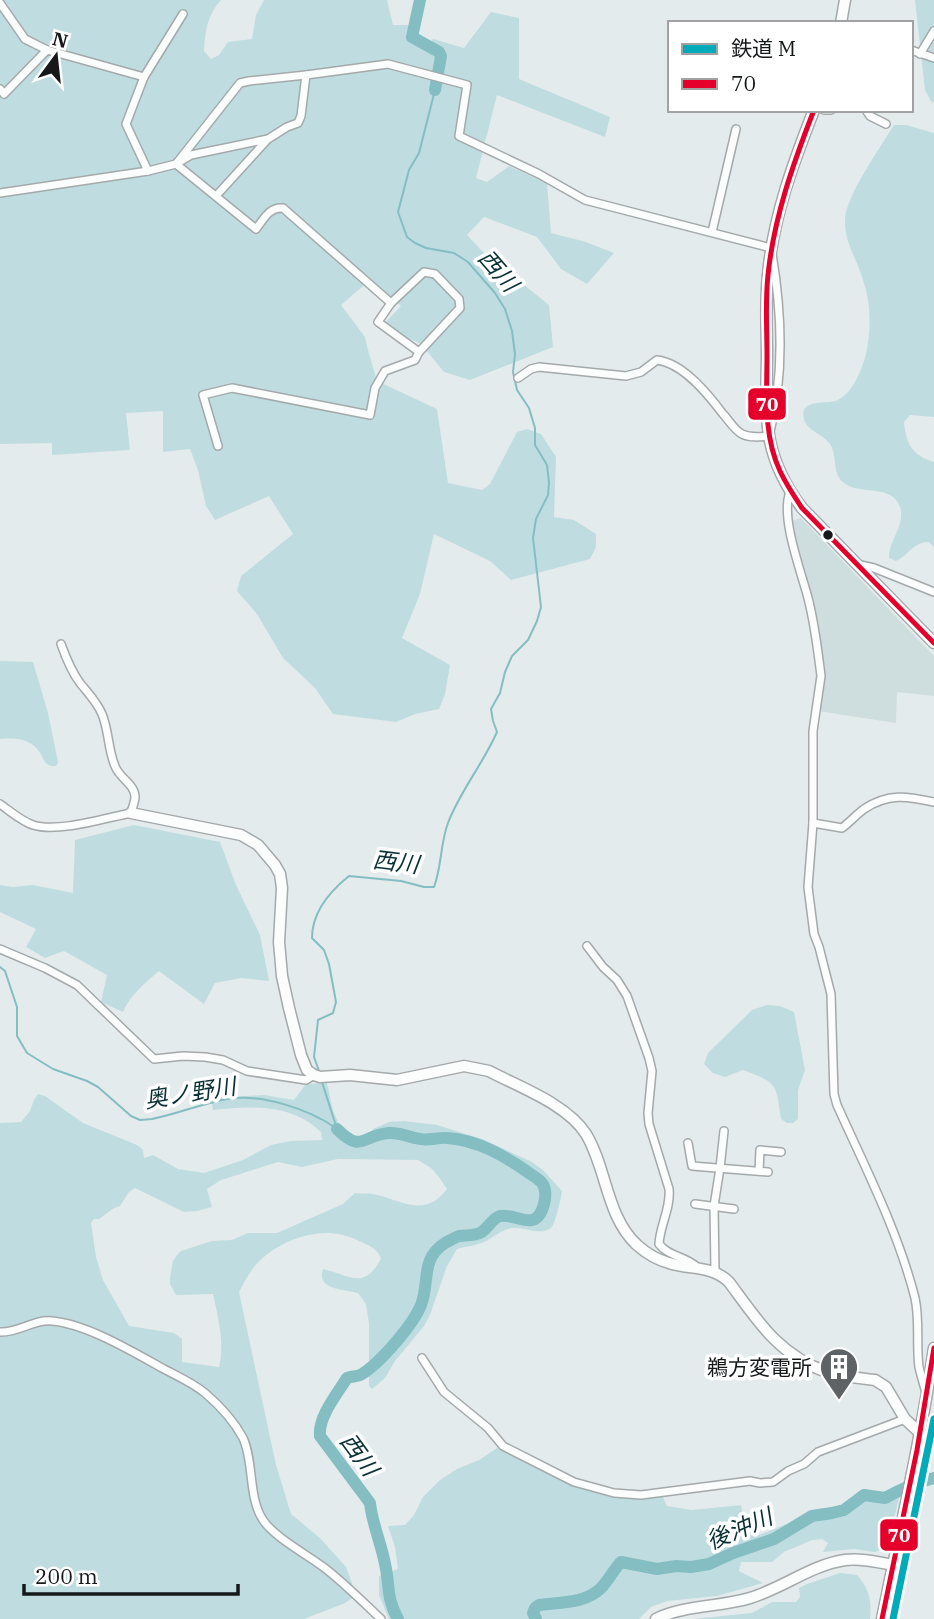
<svg xmlns="http://www.w3.org/2000/svg" width="934" height="1619" viewBox="0 0 934 1619" font-family="'IBM Plex Serif','Noto Sans JP',serif">
  <style>
    .built { fill: #ceddde }
    .green { fill: #bfdde0; fill-rule: evenodd }
    .lines { fill: none; stroke-linecap: round; stroke-linejoin: round }
    .stream { stroke: #84bec3; stroke-width: 2 }
    .river { stroke: #84bec3; stroke-width: 12 }
    .minor-casing { stroke: #a4a9aa; stroke-width: 10 }
    .tertiary-casing { stroke: #a4a9aa; stroke-width: 13 }
    .minor { stroke: #fbfcfc; stroke-width: 7 }
    .tertiary { stroke: #fbfcfc; stroke-width: 10 }
    .bus-1-casing { stroke: #fff; stroke-width: 10 }
    .bus-1 { stroke: #e4002b; stroke-width: 5 }
    .rail-1-casing { stroke: #fff; stroke-width: 12 }
    .rail-1 { stroke: #01abb9; stroke-width: 7 }
    .bus-dot { fill: #15191a; stroke: #fff; stroke-width: 2.5 }
    .labels { text-anchor: middle; dominant-baseline: central; stroke-width: 7; stroke-linejoin: round; paint-order: stroke }
    .poi-label { font-size: 21px; fill: #15191a; stroke: #fff; text-anchor: end }
    .water-label { font-size: 23px; font-style: italic; fill: #093135; stroke: #fff }
    .line-badge { stroke: #fff; stroke-width: 2.5 }
    .badge-label { font-size: 19px; text-anchor: middle; font-weight: bold; fill: #fff }
  </style>
  <rect width="100%" height="100%" fill="#e4ebec"/>
  <path class="built" d="M801 518 934 656V696L897 692 896 723 818 711 824 682 823 666 792 521Z"/>
  <g class="green">
    <path d="M0 0H221C207 15 205 32 204 51L211 59 219 55 228 42 252 39 256 15 264 0H387L393 25H418L415 36 430 44 433 39 464 48 491 12 519 18V79L610 117 605 137 497 95 476 178 487 182 509 166 547 183 551 233 586 242 614 253 587 284 561 269 537 237 484 217 467 235 483 252 549 305 553 347 470 380 444 372 421 344 382 326 401 306 370 280 341 305 365 337 368 350 377 381 437 409 448 483 482 490 490 484 517 432 527 429 541 434 556 457 554 517 574 520 596 534V547L590 559 511 580 490 561 434 534 420 594 402 638 450 665 445 694 439 709 415 714 396 722 333 714 315 688 283 658 257 614 237 591 241 576 293 534 269 496 215 520 206 506 198 470 190 449 163 452V411L126 413 130 450 52 455V443L0 444Z"/>
    <path d="M915 0H934V101L932 103 925 90Z"/>
    <path d="M894 125H906L934 133V417L910 415 904 422C906 444 913 456 934 462V547L929 542C913 542 909 555 896 561L889 558C888 541 906 525 900 507 892 483 860 496 844 483 831 473 838 456 830 444 823 434 807 431 804 419 799 401 820 403 830 402 835 402 840 399 844 396 857 385 866 360 868 343 871 323 870 300 863 280 857 259 844 242 845 219 847 194 880 148 894 125Z"/>
    <path d="M0 661 33 662 48 713 58 762 56 766C42 767 45 757 37 749 28 738 13 738 0 739Z"/>
    <path d="M134 825 220 842 236 885 260 935 269 981 241 978 215 983 204 1004 159 971C144 984 131 994 123 1012L101 1002 107 975 64 951 45 958 26 947 36 929 0 912V885L13 887 33 885 73 893 75 840Z"/>
    <path d="M767 1005 780 1006 794 1012 805 1070 798 1090V1119L793 1123H787L781 1119C776 1084 778 1083 743 1070L725 1077 713 1073 704 1064 708 1053 752 1010Z"/>
    <path d="M327 1083 333 1111 343 1133 352 1135 356 1140 369 1137 373 1129 389 1122 404 1121 437 1125 482 1139 532 1162 543 1170 562 1191C561 1198 555 1225 551 1228 541 1236 525 1227 513 1228 501 1229 495 1237 484 1242 476 1246 466 1246 457 1249L447 1266 430 1315 424 1326 395 1361 385 1378 372 1389 369 1386V1324L366 1304 358 1293C343 1289 316 1290 323 1269 350 1275 363 1291 381 1259 378 1248 367 1245 357 1240 326 1225 290 1236 265 1256 253 1265 246 1279 239 1292L276 1465 291 1514 320 1538 346 1567 352 1583 354 1597 343 1604 304 1619H0V1123L21 1122 30 1111 34 1100 38 1094 45 1096 83 1123 137 1145 143 1150 144 1158 153 1155 178 1169 204 1173 243 1160 271 1145 291 1141 322 1140 321 1132C290 1103 252 1106 213 1110L211 1098 264 1095 294 1100 306 1084ZM338 1159 418 1160 431 1168 439 1177 447 1189C424 1219 402 1200 373 1194 367 1193 361 1194 355 1193L343 1204 277 1233H248L232 1240 212 1241 181 1251 177 1255 173 1261 170 1277V1284L176 1295 213 1294C218 1317 225 1344 219 1367L182 1362V1339L174 1333 129 1326 103 1280 96 1257 91 1223 94 1219H99L114 1208 120 1206 129 1192 135 1188 184 1212 197 1211 212 1207 207 1189 221 1180 278 1162 302 1167Z"/>
    <path d="M505 1443 572 1478 625 1492 661 1493 667 1506 692 1510 741 1505 745 1528 759 1535 789 1523 802 1515 841 1508 851 1503 864 1500 886 1503 896 1494H900L887 1547 875 1552 854 1549 823 1552 828 1543 822 1539 812 1540 784 1552 772 1562H741L739 1571 763 1583 717 1596 667 1601 651 1607 639 1619H389L379 1595V1576L398 1569 395 1547 388 1526 405 1525 414 1515 423 1497 440 1480 457 1469 479 1460Z"/>
    <path d="M840 1573 857 1575C869 1588 872 1601 870 1619H692L752 1613 772 1602H796L800 1597 799 1588 807 1584Z"/>
  </g>
  <g class="lines">
    <g class="stream">
      <path d="M0 967 5 971 17 1007V1036L27 1053 53 1069 87 1081 98 1087 131 1116 140 1120 152 1119C177 1114 201 1104 227 1099 261 1093 308 1109 336 1128"/>
      <path d="M319 1071 314 1057 318 1020 333 1013 336 1002 329 964 324 950 312 938C312 912 329 892 349 876L401 881 424 887H434C442 866 440 844 448 823 460 791 483 764 497 732L493 721 491 709 500 693 505 672 512 656 528 640 537 621 541 607 533 538 536 519 548 495 549 483 547 465 535 445V428L529 408 517 390 513 372 515 354 512 331 505 309 495 293 468 262 454 253 426 248 415 243 407 237 398 212 409 170 419 153 435 90"/>
      <path d="M321 1079 337 1129"/>
    </g>
    <g class="river">
      <path d="M420 0 412 37 439 52 441 56 435 90"/>
      <path d="M337 1129C362 1154 362 1135 389 1133 400 1132 410 1138 421 1139 429 1141 438 1137 447 1138 478 1140 505 1156 529 1173 533 1176 539 1179 542 1183 546 1188 546 1197 544 1204 536 1234 518 1213 500 1216 492 1218 488 1229 480 1233 473 1236 466 1235 459 1236 454 1238 449 1241 445 1243 420 1259 430 1282 421 1305 413 1325 380 1363 362 1374 358 1377 352 1376 347 1378 337 1394 318 1417 320 1436L370 1503C372 1523 381 1543 385 1564 390 1585 386 1598 398 1619"/>
      <path d="M536 1619 533 1613 535 1608 539 1605C560 1602 585 1604 601 1588 609 1580 614 1569 621 1562L657 1569 676 1566 691 1567 709 1564 733 1553 774 1539 812 1516 832 1513 844 1510 864 1495 885 1498C901 1489 916 1482 934 1478"/>
    </g>
    <g class="minor-casing">
      <g id="minor">
        <path d="M0 3 25 39 47 50 144 77"/>
        <path d="M911 50 934 58"/>
        <path d="M920 54 934 31"/>
        <path d="M0 89 4 94 47 50"/>
        <path d="M824 110H831"/>
        <path d="M866 110 870 116 886 124"/>
        <path d="M176 164 240 83 249 81 306 75 388 64 467 85 459 136 539 174 585 200 771 248C782 310 785 375 769 436 760 437 750 438 742 434 734 430 729 420 723 414 708 394 683 363 657 360L641 372 626 376 539 367 531 369 518 378"/>
        <path d="M176 164 256 229C264 219 269 207 283 208L391 303"/>
        <path d="M148 171 126 124 144 77 183 14"/>
        <path d="M0 193 148 171 176 164 191 155 268 139 287 127 298 123 301 116 306 75"/>
        <path d="M216 196 267 140"/>
        <path d="M712 232 736 129"/>
        <path d="M424 272 435 274 459 299 460 308 419 352 378 322 391 303Z"/>
        <path d="M218 446 203 395 232 388 370 415 375 388 385 371 415 360 419 352"/>
        <path d="M790 492C780 517 801 571 808 598 814 621 817 644 820 668L821 676 813 731V823L808 887 814 934 819 947 831 994 834 1094 837 1105C865 1167 898 1231 915 1298 920 1321 916 1344 919 1367 921 1376 924 1385 926 1393"/>
        <path d="M856 564 874 568 934 592"/>
        <path d="M0 804C10 811 21 821 33 825 58 833 105 818 131 813 132 808 135 802 135 797 135 784 119 778 115 766 108 750 109 731 102 714 97 702 88 693 80 683 71 671 66 658 61 644"/>
        <path d="M813 823 842 828C850 822 856 815 864 809 888 793 907 796 934 802"/>
        <path d="M587 946 603 967 617 980 627 996 649 1058 652 1071 648 1113 649 1124 669 1189C671 1208 660 1225 659 1244 669 1257 686 1256 697 1267"/>
        <path d="M0 949 45 968 77 985 154 1059 183 1056 205 1057 223 1060 247 1071 306 1080 314 1075"/>
        <path d="M688 1143 692 1166 768 1172"/>
        <path d="M759 1171 760 1150 781 1152"/>
        <path d="M695 1204 734 1209"/>
        <path d="M715 1271 714 1206 720 1168 724 1131"/>
        <path d="M0 1332C18 1333 34 1319 52 1321 87 1324 133 1352 164 1369 177 1376 193 1383 205 1393 219 1405 234 1421 243 1438 254 1461 248 1498 263 1520 275 1538 308 1555 326 1569 345 1584 363 1602 381 1619"/>
        <path d="M422 1358 444 1392 488 1428 503 1446 574 1482 614 1493 641 1495 750 1481 760 1483 773 1482 788 1471 804 1464 818 1452 905 1419"/>
        <path d="M920 1433 934 1436"/>
      </g>
    </g>
    <g class="tertiary-casing">
      <g id="tertiary">
        <path d="M841 23 845 0"/>
        <path d="M814 110C793 163 773 218 768 275 765 302 767 329 767 356 766 419 762 455 802 508L934 643"/>
        <path d="M131 813 241 835 258 845 275 865 280 874 282 888 279 942 282 976 289 1008 301 1055 307 1070 314 1075 320 1077 350 1075 397 1080 464 1066 489 1071C519 1087 567 1104 586 1134 607 1169 606 1216 637 1245 646 1253 658 1260 669 1263 690 1270 712 1265 729 1282 757 1320 779 1356 827 1372 843 1377 859 1378 875 1380L886 1387 905 1419 920 1433"/>
        <path d="M656 1619C683 1605 721 1607 750 1598 783 1588 811 1565 845 1560 861 1558 877 1562 893 1565"/>
        <path d="M882 1619C900 1529 921 1439 934 1348"/>
      </g>
    </g>
    <use href="#minor" class="minor"/>
    <use href="#tertiary" class="tertiary"/>
    <g class="bus-1-casing">
      <g id="bus-1">
        <path d="M814 110C793 164 774 217 768 275 765 302 767 328 767 355 767 394 763 435 780 471 786 484 794 496 802 508L934 643"/>
        <path d="M882 1619 917 1450 934 1348"/>
      </g>
    </g>
    <use href="#bus-1" class="bus-1"/>
    <g class="rail-1-casing">
      <path id="rail-1" d="M893 1619 934 1419"/>
    </g>
    <use href="#rail-1" class="rail-1"/>
  </g>
  <defs>
    <g id="building-pin" transform="scale(2.0125)"><path d="M0 17L-7.5 6A9.5 9.5 0 1 1 7.5 6Z" fill="#5d6264" stroke="#fff"/><path d="M-4-6H4V6H1V3H-1V6H-4ZM-2.5-4.3h1.7v1.8h-1.7ZM.8-4.3h1.7v1.8H.8ZM-2.5-1h1.7V.8h-1.7ZM.8-1h1.7V.8H.8Z" fill="#fff"/></g>
  </defs>
  <g fill-rule="evenodd">
    <use href="#building-pin" x="839" y="1367"/>
  </g>
  <circle class="bus-dot" cx="828" cy="535" r="6"/>
  <g class="labels">
    <g class="poi-label">
      <text x="812" y="1367">鵜方変電所</text>
    </g>
    <g class="water-label">
      <text transform="translate(499 270) rotate(49)">西川</text>
      <text transform="translate(396 861) rotate(7)">西川</text>
      <text transform="translate(190 1092) rotate(-9)">奥ノ野川</text>
      <text transform="translate(360 1454) rotate(54)">西川</text>
      <text transform="translate(739 1528) rotate(-23)">後沖川</text>
    </g>
  </g>
  <g class="line-badge">
    <rect x="747" y="387" width="40" height="34" rx="7" fill="#e4002b"/>
    <rect x="879" y="1518" width="40" height="34" rx="7" fill="#e4002b"/>
  </g>
  <g class="badge-label">
    <text x="767" y="411">70</text>
    <text x="899" y="1542">70</text>
  </g>
  <rect x="668" y="21" width="245" height="91" fill="#ffffff" stroke="#a1a3a3" stroke-width="2"/>
  <rect x="682" y="44" width="35" height="10" fill="#01abb9" stroke="#a1a3a3" stroke-width="2"/>
  <text x="731" y="56" font-size="21" fill="#15191a">鉄道 M</text>
  <rect x="682" y="79" width="35" height="10" fill="#e4002b" stroke="#a1a3a3" stroke-width="2"/>
  <text x="731" y="91" font-size="21" fill="#15191a">70</text>
  <g transform="translate(56 56) rotate(15)" stroke="#ffffff" stroke-width="5" paint-order="stroke">
  <path d="M0-5L12 26L0 18L-12 26Z" fill="#15191a"/>
  <text y="-10" font-size="19" font-weight="bold" text-anchor="middle" fill="#15191a">N</text>
  </g>
  <path d="M24 1584v10h214v-10" fill="none" stroke="#15191a" stroke-width="3.5"/>
  <text x="35" y="1584" font-size="21" fill="#15191a" stroke="#ffffff" stroke-width="5" paint-order="stroke">200 m</text>
</svg>
